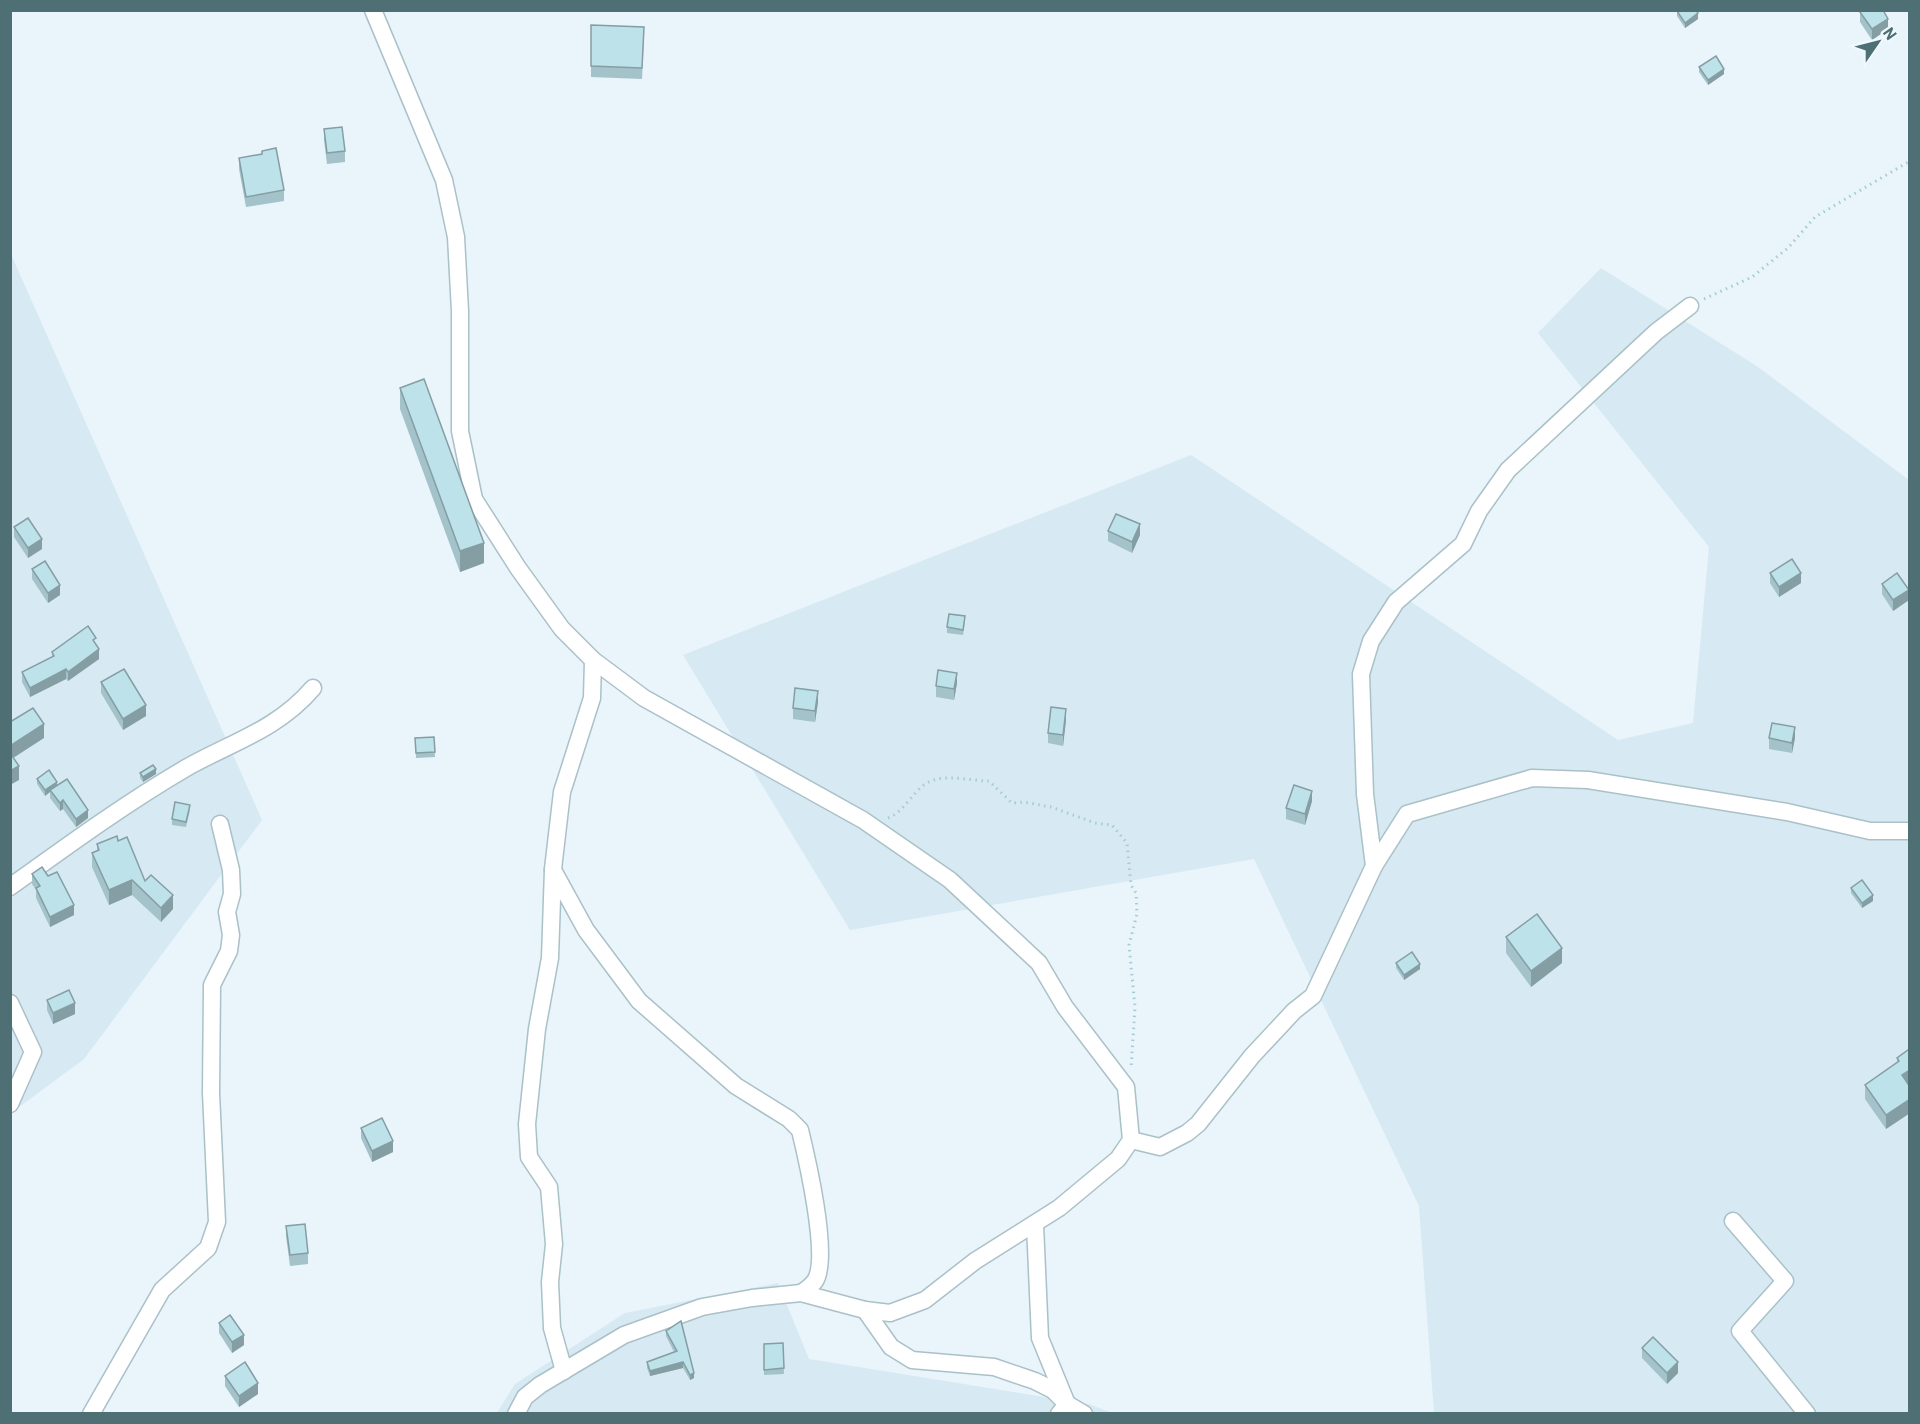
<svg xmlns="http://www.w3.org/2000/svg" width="1920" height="1424" viewBox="0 0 1920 1424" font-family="Barlow,sans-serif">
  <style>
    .residential { fill: #d7e9f2 }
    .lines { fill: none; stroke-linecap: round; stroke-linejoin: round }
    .street-casing { stroke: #aac1c8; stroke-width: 19 }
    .path { stroke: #a5ccd4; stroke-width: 3; stroke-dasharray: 1.5 4.5; stroke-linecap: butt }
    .street { stroke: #fff; stroke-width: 16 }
    .wall { fill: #a3c2c9 }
    .shaded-wall { fill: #849ea4 }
    .building { fill: #bde2ea; stroke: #849ea4; stroke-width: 1.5 }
  </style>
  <rect width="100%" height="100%" fill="#e9f4fb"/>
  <g class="residential">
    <path d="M10 252 262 820 84 1059 11 1113Z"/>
    <path d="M1601 268 1758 367 1909 480V1413H1434L1419 1206 1254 859 850 930 683 655 1191 455 1618 740 1693 723 1709 547 1538 333Z"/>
    <path d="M778 1283 809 1359 1088 1404 1113 1413 496 1414 515 1384 625 1313Z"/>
  </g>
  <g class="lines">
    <g class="street-casing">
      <g id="street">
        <path d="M373 10 444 180 456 237 460 311V431L474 499 518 568 562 629 593 660 644 698 863 820 950 880 1039 963 1065 1007 1126 1087 1131 1140 1118 1159 1059 1208 975 1261 925 1300 890 1313 865 1310 801 1293 752 1298 702 1307 624 1335 540 1385 525 1397 516 1414"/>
        <path d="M1374 866 1407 814 1532 778 1588 780 1787 812 1870 831H1910"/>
        <path d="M553 870 586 930 639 1001 736 1086 789 1119 800 1130C807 1159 830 1258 815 1281 812 1285 806 1290 801 1293"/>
        <path d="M10 887C67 846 126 803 186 768 232 742 277 730 313 688"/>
        <path d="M10 1003 33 1052 10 1104"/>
        <path d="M1131 1140 1160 1147 1187 1133 1198 1124 1252 1056 1294 1011 1313 996 1374 866 1365 794 1361 674 1371 641 1396 602 1463 544 1479 511 1508 470 1656 332 1690 306"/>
        <path d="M1733 1221 1785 1281 1740 1331 1807 1414"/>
        <path d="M1035 1225 1040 1338 1067 1404 1059 1414"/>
        <path d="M865 1310 891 1347 912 1360 994 1367 1035 1381 1053 1390 1067 1404 1084 1414"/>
        <path d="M564 1371 552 1328 550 1282 554 1244 549 1187 529 1157 527 1124 537 1029 550 958 553 869 562 792 592 698 593 660"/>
        <path d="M91 1414 162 1290 208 1248 217 1222 211 1093 212 985 229 951 231 935 227 912 232 894 231 870 220 824"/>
      </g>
    </g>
    <g class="path">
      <path d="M1704 299 1752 277 1788 248 1815 217 1910 161"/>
      <path d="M888 818C904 812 913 791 927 783 945 773 970 781 989 781L1012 803 1024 802 1051 807 1095 823 1112 825 1127 843 1131 885 1136 893 1137 914 1129 945 1135 1007 1131 1069"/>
    </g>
    <use href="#street" class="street"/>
  </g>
  <g class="wall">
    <path d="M1677 11 1698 19 1685 28 1677 16Z"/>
    <path d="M1860 12 1888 29 1872 40 1860 22Z"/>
    <path d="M591 25 644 37 642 79 591 77Z"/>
    <path d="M1699 67 1724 74 1708 85 1699 72Z"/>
    <path d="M324 129 345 151V162L327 164 324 140Z"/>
    <path d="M262 151 284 190V201L246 207 239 169V158L262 154Z"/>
    <path d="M400 388 484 563 460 572 400 409Z"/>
    <path d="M14 527 42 549 28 558 14 537Z"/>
    <path d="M1108 531 1140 535 1132 553 1108 541Z"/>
    <path d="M32 569 60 595 48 603 32 579Z"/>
    <path d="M1770 573 1801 583 1779 597 1770 583Z"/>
    <path d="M1882 584 1909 600 1893 611 1882 594Z"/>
    <path d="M965 621 963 635 947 633V627Z"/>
    <path d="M96 645 99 659 68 681 66 679 30 697 22 682V672L52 657V652Z"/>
    <path d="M101 682 146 716 123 730 101 693Z"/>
    <path d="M957 683 954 700 936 697V686Z"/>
    <path d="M818 702 815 722 793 719V708Z"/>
    <path d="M1066 720 1063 746 1048 743V733Z"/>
    <path d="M434 737 435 757 416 758 415 738Z"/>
    <path d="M1769 738H1795L1792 753 1769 749Z"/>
    <path d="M140 773 156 774 143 782 140 778Z"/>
    <path d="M37 779 57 785 88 818 76 827 63 809 60 811 50 798V792L45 796 37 784Z"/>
    <path d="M1312 801 1305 825 1286 819V808Z"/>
    <path d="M190 810 186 827 172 825V819Z"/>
    <path d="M97 844 145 881 173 909 161 922 132 895 109 905 92 867V853L97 851Z"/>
    <path d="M32 874 74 915 50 927 36 898V890L32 884Z"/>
    <path d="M1851 888 1873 901 1862 908 1851 893Z"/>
    <path d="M1506 937 1562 963 1531 987 1506 953Z"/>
    <path d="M1396 963 1420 969 1404 980 1396 968Z"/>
    <path d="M47 1000 75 1014 53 1024 47 1010Z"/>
    <path d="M1910 1052V1084L1908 1085 1910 1087V1113L1886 1129 1865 1099V1085L1897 1063V1058Z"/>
    <path d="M361 1128 393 1152 372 1162 361 1138Z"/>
    <path d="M286 1226 308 1253V1264L290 1266 286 1236Z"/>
    <path d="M219 1323 244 1345 232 1353 219 1333Z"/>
    <path d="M666 1331 694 1378 690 1380 683 1368 650 1376 647 1368V1362L674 1352 666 1336Z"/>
    <path d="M783 1343 784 1374 764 1375V1344Z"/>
    <path d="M1642 1348 1678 1373 1667 1384 1642 1358Z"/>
    <path d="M225 1376 258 1394 239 1407 225 1386Z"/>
  </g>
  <g class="shaded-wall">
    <path d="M1698 13V19L1685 28V23Z"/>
    <path d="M1888 19V29L1872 40V29Z"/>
    <path d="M1724 69V74L1708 85V80Z"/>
    <path d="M1140 524V535L1132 553V542Z"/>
    <path d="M42 539V549L28 558V548Z"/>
    <path d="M484 543V563L460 572V551Z"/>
    <path d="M1801 573V583L1779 597V587Z"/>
    <path d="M60 585V595L48 603V593Z"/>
    <path d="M1909 590V600L1893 611V600Z"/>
    <path d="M99 649V659L68 681V672Z"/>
    <path d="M66 669V679L30 697V688Z"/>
    <path d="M957 673V683L954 700V689Z"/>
    <path d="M818 691V702L815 722V711Z"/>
    <path d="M146 705V716L123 730V719Z"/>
    <path d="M1066 709V720L1063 746V735Z"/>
    <path d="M44 724V738L10 760V746Z"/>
    <path d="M1795 727V738L1792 753V743Z"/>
    <path d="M19 766V780L10 785V771Z"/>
    <path d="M156 769V774L143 782V777Z"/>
    <path d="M57 782V787L50 790V792L45 796V790Z"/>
    <path d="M1312 791V801L1305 825V814Z"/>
    <path d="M63 800V809L60 811V803Z"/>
    <path d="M88 810V818L76 827V819Z"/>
    <path d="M132 880V895L109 905V890Z"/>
    <path d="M173 895V909L161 922V908Z"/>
    <path d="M1873 895V901L1862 908V903Z"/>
    <path d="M74 905V915L50 927V917Z"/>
    <path d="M1562 948V963L1531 987V971Z"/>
    <path d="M1420 964V969L1404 980V975Z"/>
    <path d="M75 1003V1014L53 1024V1013Z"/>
    <path d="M1910 1070V1084L1902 1090V1075Z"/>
    <path d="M1910 1099V1113L1886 1129V1115Z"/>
    <path d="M393 1141V1152L372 1162V1151Z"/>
    <path d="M244 1335V1345L232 1353V1342Z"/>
    <path d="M683 1362V1368L650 1376V1371Z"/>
    <path d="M1678 1362V1373L1667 1384V1373Z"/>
    <path d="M694 1373V1378L690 1380V1375Z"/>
    <path d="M258 1383V1394L239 1407V1396Z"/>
  </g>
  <g class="building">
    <path d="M1696 10 1698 13 1685 23 1677 11Z"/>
    <path d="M1862 10H1883L1888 19 1872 29 1860 12Z"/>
    <path d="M591 25 644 27 642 68 591 66Z"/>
    <path d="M1716 56 1724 69 1708 80 1699 67Z"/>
    <path d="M342 127 345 151 327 153 324 129Z"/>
    <path d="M276 148 284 190 246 197 239 158 262 154V151Z"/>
    <path d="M424 379 484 543 460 551 400 388Z"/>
    <path d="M1116 514 1140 524 1132 542 1108 531Z"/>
    <path d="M28 518 42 539 28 548 14 527Z"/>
    <path d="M1792 559 1801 573 1779 587 1770 573Z"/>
    <path d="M45 561 60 585 48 593 32 569Z"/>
    <path d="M1897 573 1909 590 1893 600 1882 584Z"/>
    <path d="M949 614 965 616 963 630 947 627Z"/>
    <path d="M88 626 96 638 93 640 99 649 68 672 66 669 30 688 22 672 54 656 52 652Z"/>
    <path d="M124 669 146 705 123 719 101 682Z"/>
    <path d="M938 670 957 673 954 689 936 686Z"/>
    <path d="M795 688 818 691 815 711 793 708Z"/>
    <path d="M1051 707 1066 709 1063 735 1048 733Z"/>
    <path d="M33 708 44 724 10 746V722Z"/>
    <path d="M1772 723 1795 727 1792 743 1769 738Z"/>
    <path d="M434 737 435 752 416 753 415 738Z"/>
    <path d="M10 753 19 766 10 771Z"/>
    <path d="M153 765 156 769 143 777 140 773Z"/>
    <path d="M49 770 57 782 45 790 37 779Z"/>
    <path d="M67 779 88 810 76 819 63 800 60 803 50 790Z"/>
    <path d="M1294 785 1312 791 1305 814 1286 808Z"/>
    <path d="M175 802 190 805 186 822 172 819Z"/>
    <path d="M117 836 118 841 127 837 145 881 151 875 173 895 161 908 132 880 109 890 92 853 99 850 97 844Z"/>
    <path d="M42 867 48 876 57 872 74 905 50 917 36 888 40 886 32 874Z"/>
    <path d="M1862 880 1873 895 1862 903 1851 888Z"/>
    <path d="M1537 914 1562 948 1531 971 1506 937Z"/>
    <path d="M1412 952 1420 964 1404 975 1396 963Z"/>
    <path d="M69 990 75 1003 53 1013 47 1000Z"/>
    <path d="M1908 1050 1910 1052V1070L1902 1075 1910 1087V1099L1886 1115 1865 1085 1899 1061 1897 1058Z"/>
    <path d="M382 1118 393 1141 372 1151 361 1128Z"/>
    <path d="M305 1224 308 1253 290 1255 286 1226Z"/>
    <path d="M230 1315 244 1335 232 1342 219 1323Z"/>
    <path d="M681 1321 694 1373 690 1375 683 1362 650 1371 647 1362 677 1351 666 1331Z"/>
    <path d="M1653 1337 1678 1362 1667 1373 1642 1348Z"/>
    <path d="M783 1343 784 1368 764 1370V1344Z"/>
    <path d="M245 1362 258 1383 239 1396 225 1376Z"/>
  </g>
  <rect width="1920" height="1424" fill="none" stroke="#4e6f74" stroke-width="24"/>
  <g transform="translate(1878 42) rotate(55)" stroke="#eff8fe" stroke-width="4.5" paint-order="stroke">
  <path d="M0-4.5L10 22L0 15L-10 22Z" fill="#4e6f74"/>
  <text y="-9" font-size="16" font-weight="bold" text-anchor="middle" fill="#4e6f74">N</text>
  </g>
</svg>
